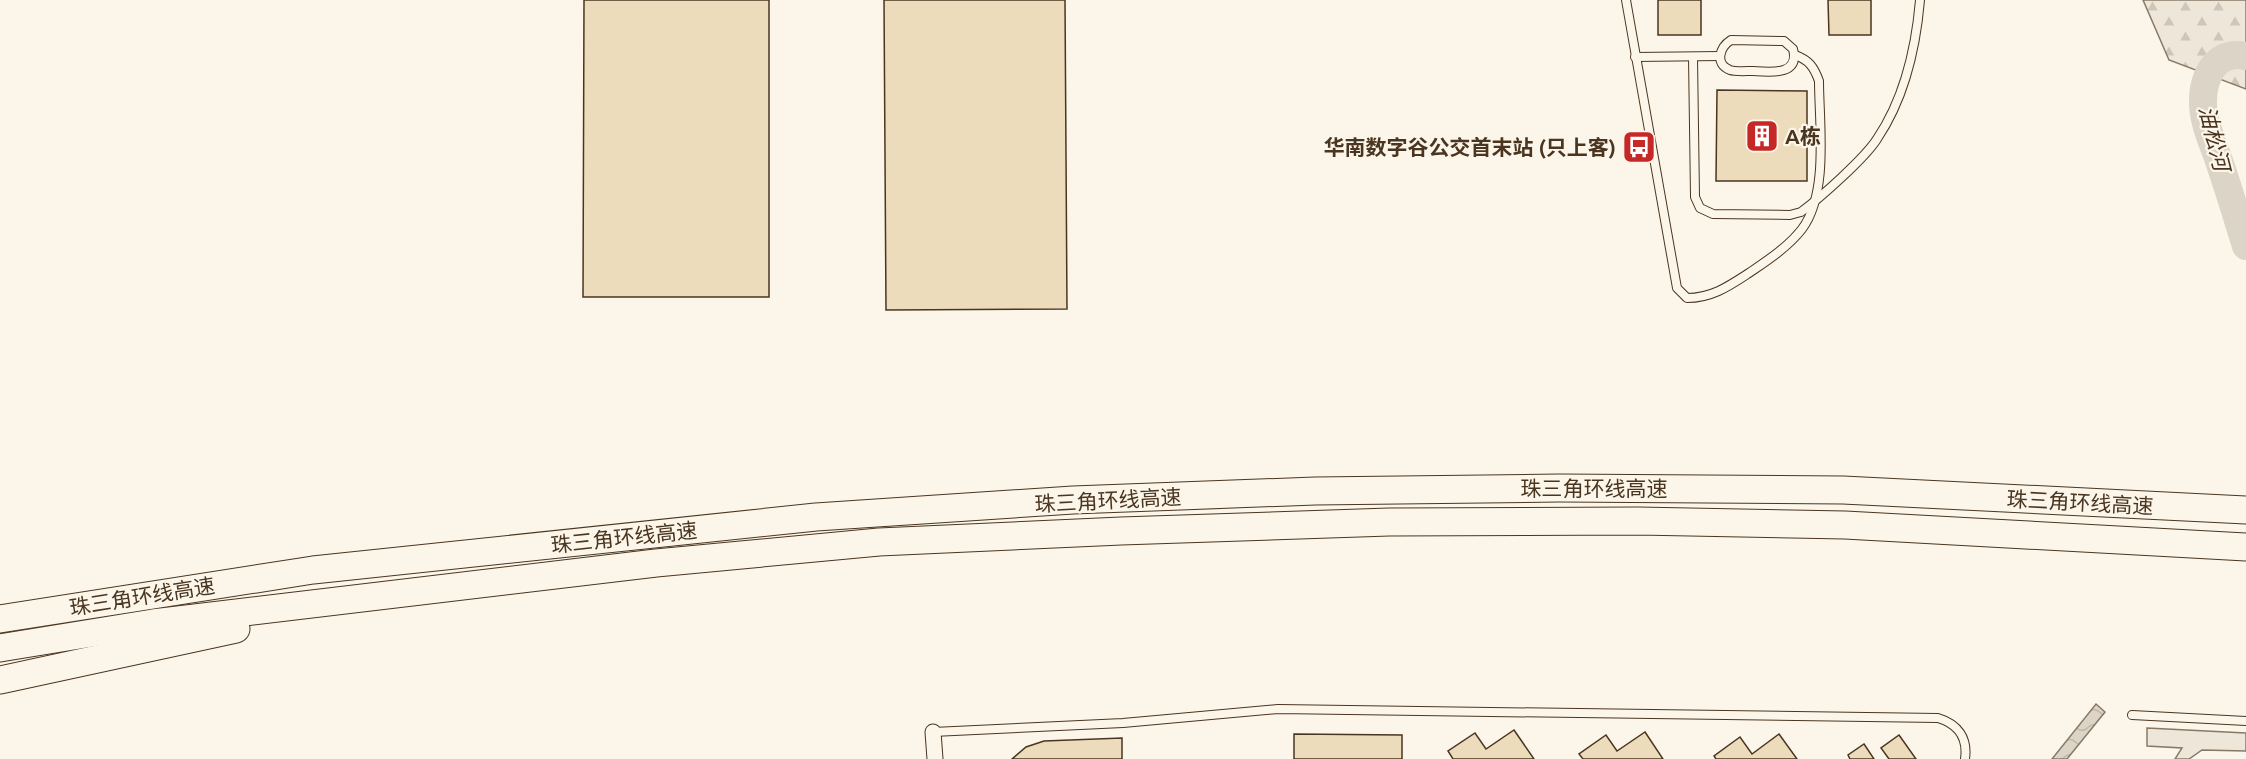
<svg xmlns="http://www.w3.org/2000/svg" width="2246" height="759" viewBox="0 0 2246 759" font-family="Ubuntu,'Noto Sans SC',sans-serif">
  <style>
    .forest { fill: url(#forest-firs); stroke: #887966; stroke-width: 1.5 }
    .pitch { fill: #ede6d9; stroke: #887966; stroke-width: 1.5 }
    .water { fill: url(#water-waves); stroke: #887966; stroke-width: 1.5 }
    .lines { fill: none; stroke-linecap: round; stroke-linejoin: round }
    .river { stroke: #dcd4c6; stroke-width: 28 }
    .building { fill: #ecdcbc; stroke: #4a3520; stroke-width: 1.5 }
    .service-casing { stroke: #4a3520; stroke-width: 10 }
    .minor-casing { stroke: #4a3520; stroke-width: 17 }
    .motorway-casing { stroke: #4a3520; stroke-width: 29 }
    .service { stroke: #fbf6e9; stroke-width: 8 }
    .minor { stroke: #fbf6e9; stroke-width: 15 }
    .motorway { stroke: #fbf6e9; stroke-width: 27 }
    .labels { text-anchor: middle; dominant-baseline: central; stroke-width: 4.5; stroke-linejoin: round; paint-order: stroke }
    .poi-label { font-size: 21px; font-weight: bold; fill: #4a3520; stroke: #fbf6e9; text-anchor: start }
    .street-label { font-size: 21px; fill: #4a3520; stroke: #fbf6e9 }
    .water-label { font-size: 22px; font-style: italic; fill: #4a3520; stroke: #fbf6e9 }
  </style>
  <defs>
    <pattern id="forest-firs" width="22" height="20" patternUnits="userSpaceOnUse" patternTransform="scale(1.5)"><rect width="22" height="20" fill="#ede6d9"/><path d="M5 1l3.5 6h-7zM16 11l3.5 6h-7z" fill="#cdc6ba"/></pattern>
    <pattern id="water-waves" width="16" height="10" patternUnits="userSpaceOnUse" patternTransform="scale(1.5)"><rect width="16" height="10" fill="#dcd4c6"/><path d="M0 5q4-4 8 0t8 0" fill="none" stroke="#beb7aa"/></pattern>
  </defs>
  <rect width="100%" height="100%" fill="#fbf6e9"/>
  <path class="forest" d="M2143 0H2246V89L2169 60Z"/>
  <path class="pitch" d="M2147 728 2246 733V751L2202 750 2189 759H2175L2182 748 2147 746Z"/>
  <path class="water" d="M2096 704 2105 712 2067 759H2052Z"/>
  <g class="lines">
    <path class="river" d="M2246 56C2215 49 2202 78 2203 105 2204 124 2212 141 2218 158 2228 187 2237 217 2246 246"/>
  </g>
  <g class="building">
    <path d="M584 0H769V297H583Z"/>
    <path d="M884 0H1065L1067 309 886 310Z"/>
    <rect x="1658" y="0" width="43" height="35"/>
    <path d="M1828 0H1871V35H1829Z"/>
    <path d="M1717 90 1807 91V181H1716Z"/>
    <path d="M1514 730 1534 759H1453L1448 751 1475 733 1486 749Z"/>
    <path d="M1645 732 1663 759H1583L1579 754 1606 735 1617 751Z"/>
    <path d="M1294 734 1402 735V759H1294Z"/>
    <path d="M1779 734 1797 759H1716L1714 756 1740 737 1752 754Z"/>
    <path d="M1899 735 1916 759H1889L1881 748Z"/>
    <path d="M1122 738V759H1012L1026 747 1044 741Z"/>
    <path d="M1864 744 1874 759H1850L1848 755Z"/>
  </g>
  <g class="lines">
    <g class="service-casing">
      <g id="service">
        <path d="M1626 0 1677 288 1687 298C1712 298 1729 286 1749 273 1768 260 1788 247 1802 229 1829 193 1819 123 1819 81 1814 67 1809 60 1795 55"/>
        <path d="M1731 40 1784 41 1793 49C1800 76 1770 72 1753 71 1746 71 1736 72 1730 70 1714 64 1720 47 1731 40Z"/>
        <path d="M1635 57 1720 56"/>
        <path d="M1693 57 1695 197 1700 208 1713 214 1790 215 1801 212C1820 198 1865 158 1877 139 1904 99 1916 47 1920 0"/>
        <path d="M2132 715 2246 721"/>
        <path d="M933 732 1123 723 1278 709 1938 718C1958 724 1968 738 1965 759"/>
      </g>
    </g>
    <g class="minor-casing">
      <path id="minor" d="M933 732 935 759"/>
    </g>
    <g class="motorway-casing">
      <g id="motorway">
        <path d="M0 619 313 570 816 517 1073 500 1315 491 1559 488 1843 490 2246 510"/>
        <path d="M0 648 153 623 656 563 879 542 1121 531 1389 522 1638 521 1845 525 2246 547"/>
        <path d="M0 680 236 629"/>
      </g>
    </g>
    <use href="#service" class="service"/>
    <use href="#minor" class="minor"/>
    <use href="#motorway" class="motorway"/>
  </g>
  <defs>
    <g id="building-square" transform="scale(1.725)"><rect x="-9" y="-9" width="18" height="18" rx="4" fill="#c62828" stroke="#fbf6e9"/><path d="M-4-6H4V6H1V3H-1V6H-4ZM-2.5-4.3h1.7v1.8h-1.7ZM.8-4.3h1.7v1.8H.8ZM-2.5-1h1.7V.8h-1.7ZM.8-1h1.7V.8H.8Z" fill="#fff"/></g>
    <g id="bus-square" transform="scale(1.725)"><rect x="-9" y="-9" width="18" height="18" rx="4" fill="#c62828" stroke="#fbf6e9"/><path d="M-5-6H5V4H4V6H2V4H-2V6H-4V4H-5ZM-3.5-4V0h7V-4ZM-3.5 1.2v1.5H-2V1.2ZM2 1.2v1.5H3.5V1.2Z" fill="#fff"/></g>
  </defs>
  <g fill-rule="evenodd">
    <use href="#building-square" x="1762" y="136"/>
    <use href="#bus-square" x="1639" y="147"/>
  </g>
  <g class="labels">
    <g class="poi-label">
      <text x="1785" y="136">A栋</text>
      <text x="1616" y="147" text-anchor="end">华南数字谷公交首末站 (只上客)</text>
    </g>
    <g class="street-label">
      <text x="1594" y="488">珠三角环线高速</text>
      <text transform="translate(1108 500) rotate(-3)">珠三角环线高速</text>
      <text transform="translate(2080 502) rotate(3)">珠三角环线高速</text>
      <text transform="translate(624 537) rotate(-6)">珠三角环线高速</text>
      <text transform="translate(142 596) rotate(-9)">珠三角环线高速</text>
    </g>
    <g class="water-label">
      <text transform="translate(2215 138) rotate(76)">油松河</text>
    </g>
  </g>
</svg>
